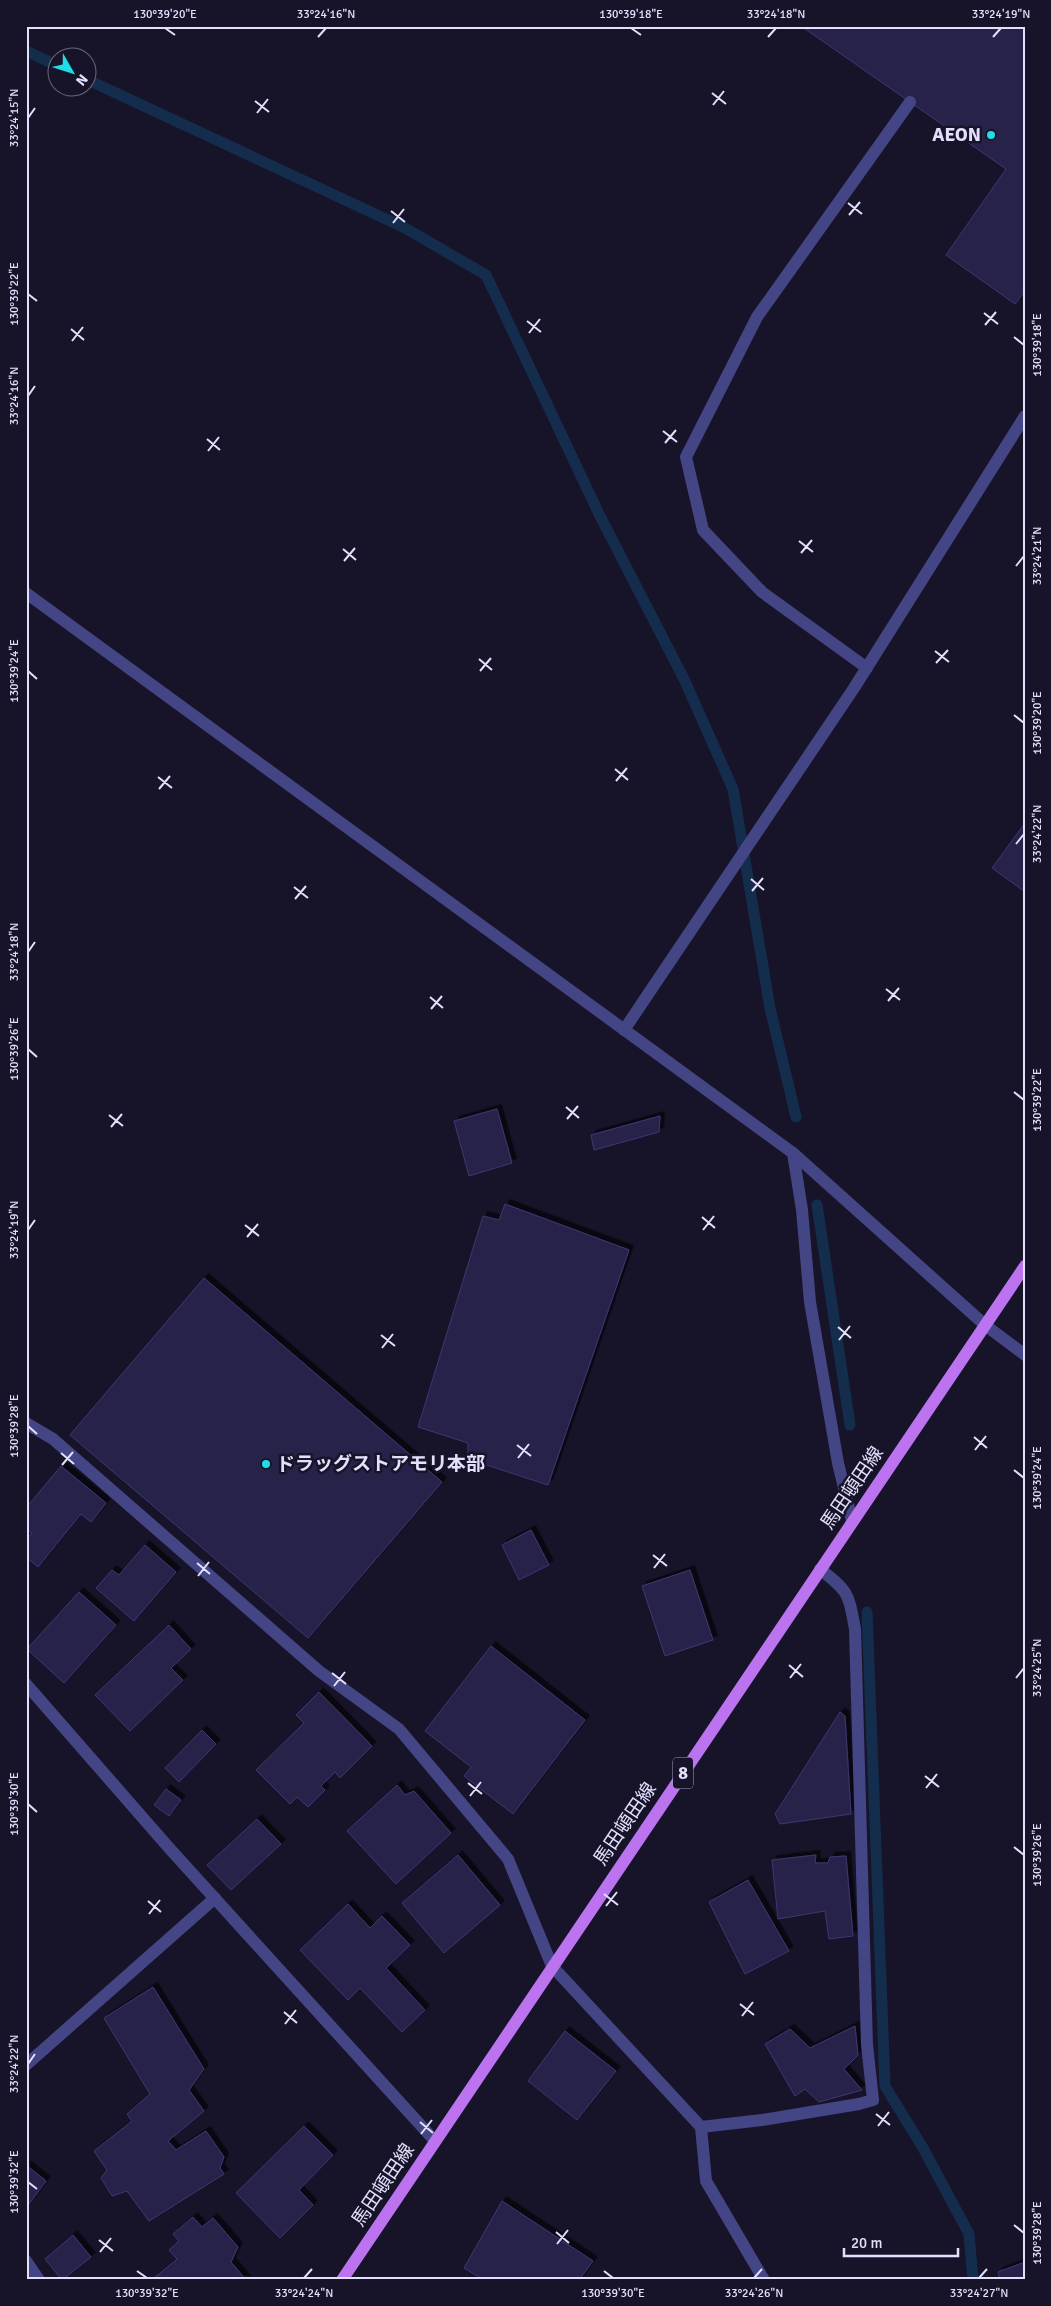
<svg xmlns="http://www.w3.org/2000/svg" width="1051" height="2306" viewBox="0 0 1051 2306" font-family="Signika,'Noto Sans JP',sans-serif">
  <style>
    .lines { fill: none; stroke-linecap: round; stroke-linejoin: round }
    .stream { stroke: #152d4d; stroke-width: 11 }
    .building { fill: #282249; stroke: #3f3772; filter: url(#shadow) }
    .minor { stroke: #444584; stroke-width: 12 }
    .major { stroke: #bb73f0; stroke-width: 12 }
    .ticks { fill: none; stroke: #e2e0fc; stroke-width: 2 }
    .poi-dot { fill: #21dde7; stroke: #17142a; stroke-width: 2 }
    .labels { text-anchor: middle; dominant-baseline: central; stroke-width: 5; stroke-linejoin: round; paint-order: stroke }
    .shield { fill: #17142a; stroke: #a5a3bd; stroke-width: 1 }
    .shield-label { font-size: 18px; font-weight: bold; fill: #e2e0fc }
    .poi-label { font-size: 19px; font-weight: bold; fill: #e2e0fc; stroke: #17142a; text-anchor: end }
    .street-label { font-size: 19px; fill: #e2e0fc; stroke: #17142a }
    .neatline { fill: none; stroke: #e2e0fc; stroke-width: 2 }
    .ticks-label { font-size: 12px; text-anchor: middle; fill: #e2e0fc }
  </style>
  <defs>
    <filter id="shadow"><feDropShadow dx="4.5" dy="-4.5" stdDeviation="0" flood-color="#0009"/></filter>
  </defs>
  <rect width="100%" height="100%" fill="#17142a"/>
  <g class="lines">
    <g class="stream">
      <path d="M26 51 58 66"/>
      <path d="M88 80 405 228 486 275 600 516 684 679 733 789 770 1008 796 1117"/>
      <path d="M817 1205 850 1425"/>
      <path d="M867 1612 885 2086 923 2148 969 2234 973 2280"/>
    </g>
  </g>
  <g class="building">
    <path d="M801 26H1025V291L1015 304 946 255 1006 169Z"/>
    <path d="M1025 823V892L992 868Z"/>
    <path d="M497 1109 512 1163 469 1176 454 1121Z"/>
    <path d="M660 1116 659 1132 594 1150 591 1135Z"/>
    <path d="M505 1204 629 1250 548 1485 468 1459V1443L418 1427 483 1216 499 1220Z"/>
    <path d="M204 1278 442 1482 308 1638 70 1435Z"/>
    <path d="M61 1466 106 1503 91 1522 81 1514 38 1567 26 1557V1540L32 1533 26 1529V1508Z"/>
    <path d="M531 1530 549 1565 519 1580 502 1545Z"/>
    <path d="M145 1545 176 1572 134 1621 96 1588 112 1570 119 1575Z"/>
    <path d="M690 1570 713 1640 665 1656 642 1586Z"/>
    <path d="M79 1592 116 1625 64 1683 27 1649Z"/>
    <path d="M169 1625 191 1649 171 1668 183 1680 130 1731 95 1695Z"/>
    <path d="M491 1646 585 1720 513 1814 464 1776 471 1767 425 1731Z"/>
    <path d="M319 1692 372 1746 340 1778 335 1772 321 1786 325 1790 308 1807 297 1797 290 1804 256 1770 304 1723 296 1715Z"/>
    <path d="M840 1712 845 1716 851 1814 780 1824 775 1814Z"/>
    <path d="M202 1730 216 1744 179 1782 165 1768Z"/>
    <path d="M397 1785 405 1795 414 1791 451 1833 396 1884 347 1831Z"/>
    <path d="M166 1789 181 1800 169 1816 154 1805Z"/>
    <path d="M257 1819 281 1844 231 1890 207 1865Z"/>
    <path d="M458 1855 500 1905 444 1953 402 1903Z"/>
    <path d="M816 1855 815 1863H828L830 1857 846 1856 853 1936 829 1939 825 1911 778 1919 772 1860Z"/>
    <path d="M748 1880 789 1951 745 1974 709 1902Z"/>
    <path d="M348 1904 370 1928 382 1916 410 1945 386 1968 425 2010 402 2032 360 1988 348 2000 300 1950Z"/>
    <path d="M153 1987 204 2069 189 2090 204 2111 168 2141 176 2150 206 2131 224 2157 220 2168 224 2174 149 2221 127 2191 112 2196 101 2178 107 2170 94 2151 132 2121 127 2114 150 2094 104 2018Z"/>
    <path d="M855 2026 858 2055 844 2069 862 2090 819 2102 805 2089 795 2096 765 2044 790 2029 810 2048Z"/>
    <path d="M565 2031 616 2071 577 2120 528 2081Z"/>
    <path d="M304 2126 333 2155 299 2190 313 2205 280 2238 236 2193Z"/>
    <path d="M26 2165 46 2181 26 2208Z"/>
    <path d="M502 2201 593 2261 579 2280H484L464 2268Z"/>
    <path d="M193 2217 202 2227 213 2218 238 2247 231 2262 246 2280 154 2278 177 2259 169 2250 179 2241 173 2234Z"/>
    <path d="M73 2235 91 2257 62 2280 45 2259Z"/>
    <path d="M1025 2262V2280H1000L998 2272Z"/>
  </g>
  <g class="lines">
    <g class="minor">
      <path d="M26 593 793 1153 985 1325 1025 1355"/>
      <path d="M867 668 762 592 703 530 686 457 757 317 910 102"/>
      <path d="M624 1030 854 688 1025 416"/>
      <path d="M793 1153 802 1210 810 1302 838 1463 852 1521"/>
      <path d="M26 1423 53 1439 319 1671 399 1729 508 1859 552 1966 701 2127 706 2181 764 2280"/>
      <path d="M26 1684 170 1849 435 2141"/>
      <path d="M26 2065 215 1898"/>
      <path d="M701 2127 762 2120 859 2104 873 2100 867 2045 855 1629C848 1592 849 1592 820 1569"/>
      <path d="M26 2261 39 2280"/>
    </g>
    <path class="major" d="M342 2280 1025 1266"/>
  </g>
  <path class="ticks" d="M165 28 175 35M631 28 641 35M318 37 326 28M768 37 776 28M993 37 1001 28M712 93 726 104M255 101 269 112M713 105 724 91M257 113 268 99M28 118 35 108M848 203 862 214M391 211 405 222M849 215 860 202M393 223 404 209M28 294 37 301M984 313 998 324M527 321 541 332M985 325 996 312M71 329 84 340M529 333 540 319M1014 337 1024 345M72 341 83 327M28 396 35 386M663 431 677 442M207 439 220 450M665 443 676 430M208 451 219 437M799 541 813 552M343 549 356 560M801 553 812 540M344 561 355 548M1016 566 1024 556M935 651 949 662M479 659 492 670M936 663 948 650M28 671 37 679M480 671 491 658M1014 715 1024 723M615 769 628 780M158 777 172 788M616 781 627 768M159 789 170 776M1016 844 1024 834M751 879 764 890M294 887 308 898M752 891 763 878M295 899 306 886M28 952 35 942M886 989 900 1000M430 997 443 1008M888 1001 899 988M431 1009 442 996M28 1049 37 1057M1014 1092 1024 1100M566 1107 579 1118M109 1115 123 1126M567 1119 578 1106M111 1127 122 1114M702 1217 715 1228M245 1225 259 1236M28 1230 35 1220M703 1230 714 1216M247 1237 258 1224M838 1327 851 1338M381 1335 395 1346M839 1340 850 1326M382 1348 393 1334M28 1426 37 1434M974 1437 987 1448M517 1445 531 1456M975 1450 986 1436M61 1453 74 1464M518 1458 529 1444M62 1465 73 1452M1014 1470 1024 1478M653 1555 667 1566M197 1563 210 1574M654 1568 665 1554M198 1576 209 1562M789 1665 803 1677M332 1673 346 1684M790 1678 801 1664M1016 1678 1024 1668M334 1686 345 1672M925 1776 939 1787M468 1783 482 1794M926 1788 937 1774M470 1796 481 1782M28 1804 37 1812M1014 1847 1024 1855M604 1894 618 1905M148 1901 161 1912M606 1906 617 1892M149 1914 160 1900M740 2004 754 2015M284 2012 297 2023M742 2016 753 2002M285 2024 296 2010M28 2064 35 2054M876 2114 890 2125M420 2122 433 2133M878 2126 889 2112M421 2134 432 2120M28 2182 37 2189M1014 2225 1024 2233M556 2232 569 2243M99 2240 113 2251M557 2244 568 2230M100 2252 111 2238M137 2271 147 2278M604 2271 613 2278M304 2278 312 2269M754 2278 762 2269M979 2278 987 2269"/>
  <g class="poi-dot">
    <circle cx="991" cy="135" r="5"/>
    <circle cx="266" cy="1464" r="5"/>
  </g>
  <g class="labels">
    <rect class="shield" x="673" y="1757.5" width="20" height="31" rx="4"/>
    <g class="shield-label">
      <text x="683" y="1773">8</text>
    </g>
    <g class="poi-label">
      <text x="981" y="135">AEON</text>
      <text x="276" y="1464" text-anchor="start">ドラッグストアモリ本部</text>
    </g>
    <g class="street-label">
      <text transform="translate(852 1488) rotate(-56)">馬田頓田線</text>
      <text transform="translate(625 1824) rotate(-56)">馬田頓田線</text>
      <text transform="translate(383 2185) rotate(-56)">馬田頓田線</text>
    </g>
  </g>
  <rect width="1051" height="2306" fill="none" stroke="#17142a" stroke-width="55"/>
  <g transform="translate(72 72) rotate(129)"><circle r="24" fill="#17142a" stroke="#68667e"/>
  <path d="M0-4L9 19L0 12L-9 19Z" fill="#21dde7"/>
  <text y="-8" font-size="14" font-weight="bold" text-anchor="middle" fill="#e2e0fc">N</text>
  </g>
  <path d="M844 2248v8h114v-8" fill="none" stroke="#e2e0fc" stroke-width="2.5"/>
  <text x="851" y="2248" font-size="15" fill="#e2e0fc" stroke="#17142a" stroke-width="4" paint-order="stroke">20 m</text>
  <rect x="28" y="28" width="996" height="2250" class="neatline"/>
  <g class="ticks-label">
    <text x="165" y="18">130°39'20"E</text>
    <text x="326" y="18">33°24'16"N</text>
    <text x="631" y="18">130°39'18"E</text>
    <text x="776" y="18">33°24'18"N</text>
    <text x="1001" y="18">33°24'19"N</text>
    <text transform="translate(14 118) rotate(-90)" y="4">33°24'15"N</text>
    <text transform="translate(14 294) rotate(-90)" y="4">130°39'22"E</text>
    <text transform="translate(1037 345) rotate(-90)" y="4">130°39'18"E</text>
    <text transform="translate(14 396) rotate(-90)" y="4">33°24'16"N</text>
    <text transform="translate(1037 556) rotate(-90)" y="4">33°24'21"N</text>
    <text transform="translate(14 671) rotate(-90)" y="4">130°39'24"E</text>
    <text transform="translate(1037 723) rotate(-90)" y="4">130°39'20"E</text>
    <text transform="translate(1037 834) rotate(-90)" y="4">33°24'22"N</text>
    <text transform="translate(14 952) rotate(-90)" y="4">33°24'18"N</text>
    <text transform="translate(14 1049) rotate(-90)" y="4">130°39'26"E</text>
    <text transform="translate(1037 1100) rotate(-90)" y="4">130°39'22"E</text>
    <text transform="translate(14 1230) rotate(-90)" y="4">33°24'19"N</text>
    <text transform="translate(14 1426) rotate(-90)" y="4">130°39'28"E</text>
    <text transform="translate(1037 1478) rotate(-90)" y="4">130°39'24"E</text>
    <text transform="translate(1037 1668) rotate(-90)" y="4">33°24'25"N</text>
    <text transform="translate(14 1804) rotate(-90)" y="4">130°39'30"E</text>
    <text transform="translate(1037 1855) rotate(-90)" y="4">130°39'26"E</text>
    <text transform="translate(14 2064) rotate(-90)" y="4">33°24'22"N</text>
    <text transform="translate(14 2182) rotate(-90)" y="4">130°39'32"E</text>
    <text transform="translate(1037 2233) rotate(-90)" y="4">130°39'28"E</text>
    <text x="147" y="2297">130°39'32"E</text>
    <text x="304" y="2297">33°24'24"N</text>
    <text x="613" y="2297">130°39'30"E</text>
    <text x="754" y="2297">33°24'26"N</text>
    <text x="979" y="2297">33°24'27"N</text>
  </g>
</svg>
